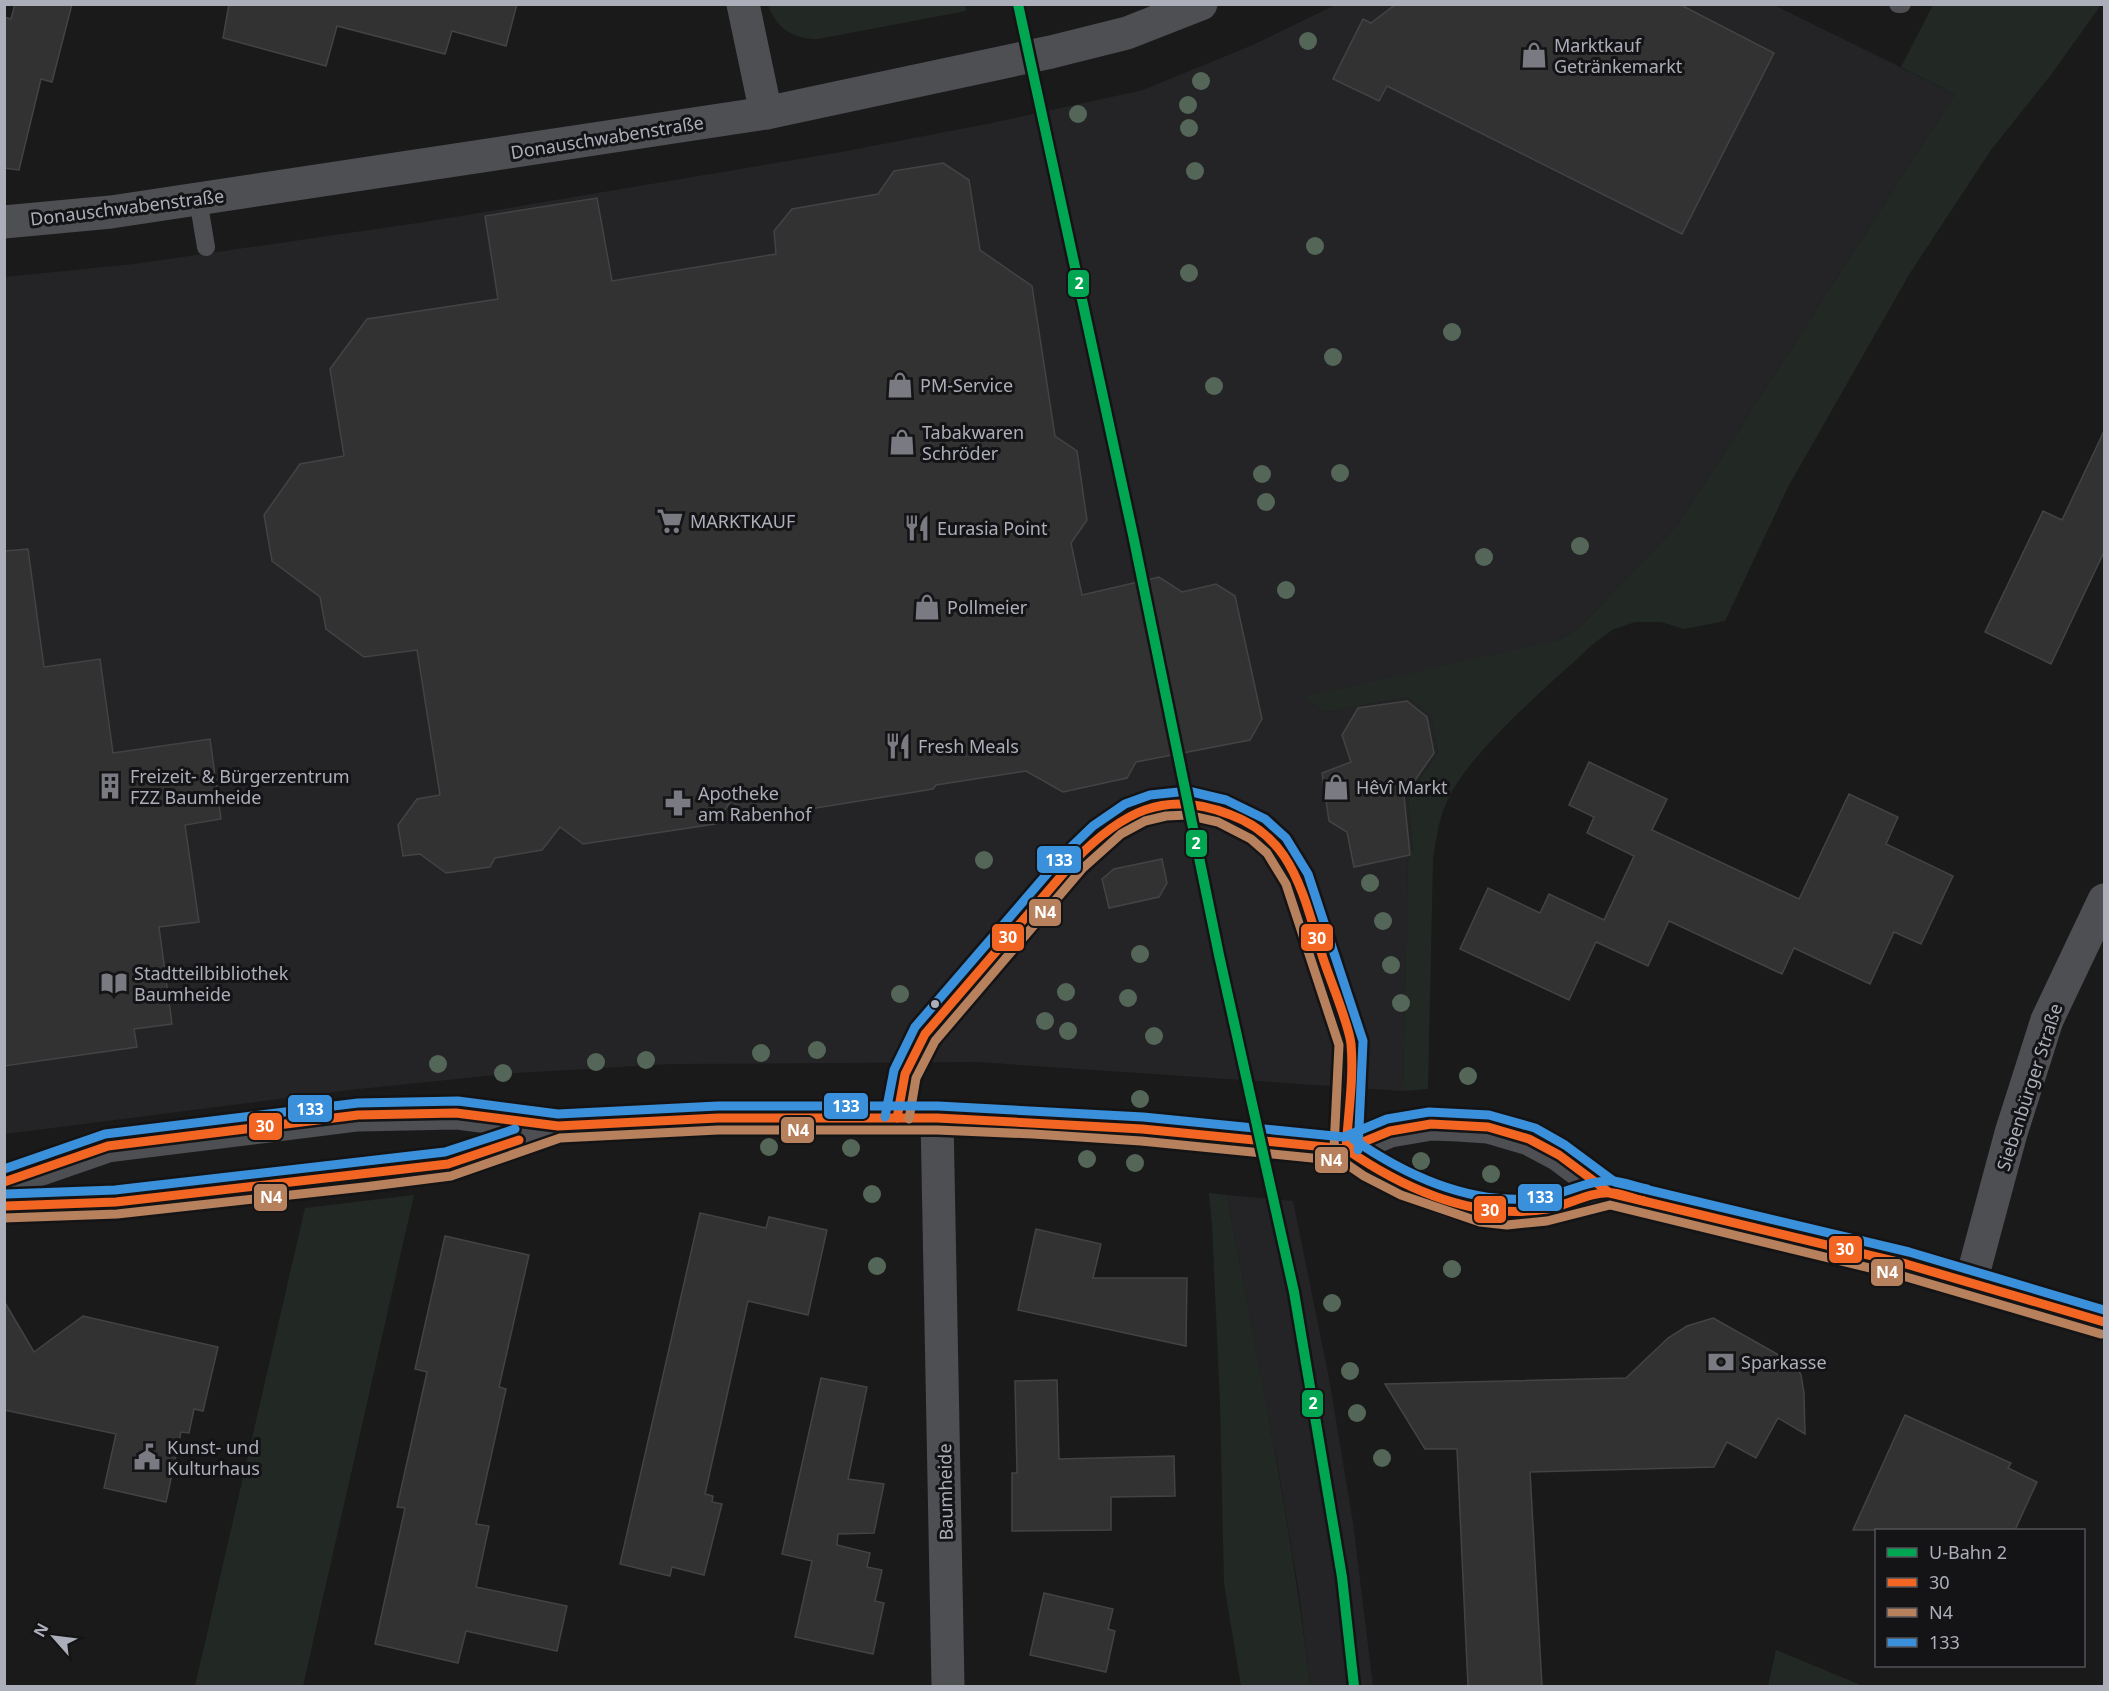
<svg xmlns="http://www.w3.org/2000/svg" width="2109" height="1691" viewBox="0 0 2109 1691" font-family="'Noto Sans',sans-serif">
  <style>
    .built { fill: #242426 }
    .green { fill: #222924 }
    .building { fill: #323232; stroke: #434346; stroke-width: 1.5 }
    .lines { fill: none; stroke-linecap: round; stroke-linejoin: round }
    .service { stroke: #4e4f53; stroke-width: 18 }
    .minor { stroke: #4e4f53; stroke-width: 33 }
    .tertiary { stroke: #4e4f53; stroke-width: 33 }
    .bus-1-casing { stroke: #141416; stroke-width: 14 }
    .bus-2-casing { stroke: #141416; stroke-width: 14 }
    .bus-3-casing { stroke: #141416; stroke-width: 14 }
    .bus-1 { stroke: #f26522; stroke-width: 9 }
    .bus-2 { stroke: #b6815c; stroke-width: 9 }
    .bus-3 { stroke: #3a90db; stroke-width: 9 }
    .metro-1-casing { stroke: #141416; stroke-width: 15 }
    .metro-1 { stroke: #00a651; stroke-width: 10 }
    .tree { fill: #546658 }
    .bus-dot { fill: #acaeba; stroke: #141416; stroke-width: 2 }
    .labels { text-anchor: middle; dominant-baseline: central; stroke-width: 6; stroke-linejoin: round; paint-order: stroke }
    .poi-label { font-size: 18px; fill: #acaeba; stroke: #141416; text-anchor: start }
    .street-label { font-size: 18px; fill: #acaeba; stroke: #141416 }
    .line-badge { stroke: #141416; stroke-width: 2 }
    .badge-label { font-size: 16px; text-anchor: middle; font-weight: bold; fill: #fff }
  </style>
  <rect width="100%" height="100%" fill="#1a1a1a"/>
  <g class="built">
    <path d="M1335 5H1774L1955 94 1679 523 1580 627 1559 640 1537 646 1304 697 1326 712 1408 697 1431 714 1438 753 1408 796 1413 850 1408 859 1403 1091 977 1062 671 1064 516 1073 350 1090 5 1134V277L134 264 431 221 841 152 992 123 1143 90 1255 44Z"/>
    <path d="M1227 1195 1293 1201 1329 1378 1353 1523 1373 1686H1310L1299 1593 1280 1479Z"/>
  </g>
  <g class="green">
    <path d="M965 5 966 11 818 39C793 39 777 29 768 5Z"/>
    <path d="M1933 5H2101L2050 76 1991 150 1910 273 1788 487 1725 621 1684 629 1661 622H1635L1612 630 1593 644C1550 685 1466 753 1445 806 1438 823 1436 841 1433 859L1428 1089 1403 1091 1408 859 1413 850 1408 796 1438 753 1431 715 1408 697 1326 712 1303 697 1559 640 1580 627 1679 523 1955 94 1901 67Z"/>
    <path d="M1209 1193 1227 1195C1257 1358 1291 1521 1310 1686H1241L1224 1583 1220 1402 1212 1225Z"/>
    <path d="M414 1195 303 1686H195L305 1208Z"/>
    <path d="M1776 1650 1863 1686H1768Z"/>
  </g>
  <g class="building">
    <path d="M15 4H72L52 82 41 79 19 170 4 168V17L11 19Z"/>
    <path d="M229 4H517L506 46 452 31 445 54 337 26 326 66 223 38Z"/>
    <path d="M1396 4H1679L1774 53 1682 234 1387 86 1379 101 1333 79 1363 19 1371 23Z"/>
    <path d="M943 163 969 180 980 250 1032 286 1055 436 1077 451 1087 520 1071 543 1082 595 1159 577 1182 592 1216 584 1235 596 1262 719 1250 740 1136 762 1127 778 1063 792 1026 771 936 785 933 789 754 818 731 801 715 824 583 844 560 827 542 850 495 858 490 867 446 873 420 854 403 856 398 825 417 799 440 795 417 650 364 657 326 629 320 597 272 561 264 515 300 464 344 456 330 369 367 319 498 299 485 216 597 198 612 281 776 254 774 231 792 209 878 194 894 171Z"/>
    <path d="M2104 431V552L2051 664 1985 632 2043 511 2062 520Z"/>
    <path d="M28 549 44 667 100 659 113 753 210 739 221 819 185 825 199 922 159 927 172 1024 134 1029 137 1047 4 1066V551Z"/>
    <path d="M1407 701 1427 717 1434 753 1404 796 1410 855 1354 867 1347 832 1329 821 1322 773 1351 762 1342 735 1358 708Z"/>
    <path d="M1589 762 1667 799 1652 830 1799 899 1849 794 1898 817 1886 844 1953 876 1921 944 1894 932 1870 984 1794 948 1782 974 1669 921 1648 966 1596 942 1569 1000 1460 949 1488 888 1540 913 1549 894 1604 920 1634 856 1587 833 1594 817 1569 805Z"/>
    <path d="M1162 859 1167 883 1159 897 1109 908 1102 879 1114 869Z"/>
    <path d="M700 1213 766 1228 769 1217 827 1230 808 1315 748 1301 705 1494 713 1496 712 1502 722 1504 704 1575 672 1567 670 1576 620 1564Z"/>
    <path d="M1036 1229 1101 1244 1093 1278H1187L1186 1346 1018 1310Z"/>
    <path d="M445 1236 529 1255 499 1387 506 1389 476 1524 489 1526 476 1587 567 1606 557 1651 466 1631 458 1663 375 1644 405 1508 397 1507 427 1372 415 1369Z"/>
    <path d="M4 1301 34 1352 83 1316 218 1347 203 1411 194 1409 189 1433 181 1432 166 1502 104 1488 116 1434 4 1410Z"/>
    <path d="M1713 1318 1795 1364 1801 1375 1804 1393 1805 1434 1778 1418 1756 1458 1727 1442 1714 1467 1530 1472 1542 1686H1468L1457 1449H1425L1385 1384 1626 1378 1668 1338 1687 1326Z"/>
    <path d="M821 1378 867 1387 848 1479 884 1484 874 1533 838 1534 837 1545 870 1553 867 1567 882 1570 875 1601 884 1603 873 1654 795 1637 812 1561 782 1554Z"/>
    <path d="M1057 1380 1059 1459 1174 1456 1175 1496 1111 1497V1530L1012 1531V1473H1017L1015 1381Z"/>
    <path d="M1905 1415 2011 1463 2008 1468 2037 1482 2015 1530H1853Z"/>
    <path d="M1044 1593 1113 1609 1108 1629 1115 1631 1106 1672 1030 1655Z"/>
  </g>
  <g class="lines">
    <g class="service">
      <path d="M1898 4H1902"/>
      <path d="M198 199 206 247"/>
      <path d="M897 1118C898 1085 908 1061 925 1034 958 994 992 955 1026 916 1057 880 1087 838 1130 815 1159 800 1192 800 1222 811 1261 825 1280 842 1297 879L1351 1043 1346 1149"/>
    </g>
    <g class="minor">
      <path d="M743 4 766 113"/>
      <path d="M4 222 111 212 766 113 1051 52 1127 33 1201 4"/>
      <path d="M937 1118 948 1686"/>
      <path d="M1971 1282 2011 1133 2047 1020 2104 900"/>
    </g>
    <g class="tertiary">
      <path d="M1346 1149C1385 1177 1458 1212 1506 1213 1541 1213 1576 1201 1610 1193"/>
      <path d="M4 1182 108 1146 358 1115 456 1113 558 1126 718 1118H937L1142 1129 1346 1149 1390 1131 1431 1124 1458 1125 1488 1127 1529 1139 1559 1155 1610 1193 1906 1264 2104 1322"/>
      <path d="M4 1206 116 1202 448 1164 550 1129"/>
    </g>
    <g class="bus-1-casing">
      <g id="bus-1">
        <path d="M897 1118 905 1074 925 1034 1074 861C1121 813 1164 788 1231 815 1253 823 1271 837 1284 856 1304 886 1312 924 1323 958 1330 980 1349 1024 1351 1044 1354 1078 1348 1115 1346 1149"/>
        <path d="M1346 1149C1404 1189 1474 1221 1547 1209 1569 1205 1590 1191 1613 1193 1624 1194 1634 1199 1644 1201"/>
        <path d="M4 1182 108 1146 358 1115 456 1113 558 1126 718 1118H937L1142 1129 1346 1149 1390 1131 1431 1124 1488 1127 1529 1139 1559 1155 1610 1193 1906 1264 2104 1322"/>
        <path d="M6 1206 116 1202 448 1164 519 1140"/>
      </g>
    </g>
    <g class="bus-2-casing">
      <g id="bus-2">
        <path d="M909 1119 916 1078 935 1041 1082 869 1121 834 1145 821 1166 816 1187 815 1218 822 1251 839 1267 853 1286 884 1339 1045 1334 1148"/>
        <path d="M4 1218 117 1214 364 1187 451 1176 560 1138 718 1130H937L1033 1134 1141 1141 1342 1161 1364 1176 1401 1195 1480 1222 1507 1225 1547 1221 1610 1205 1903 1276 2101 1334"/>
      </g>
    </g>
    <g class="bus-3-casing">
      <g id="bus-3">
        <path d="M885 1117 894 1070 915 1027 1065 853 1093 826 1125 804 1150 795 1188 791 1226 800 1265 819 1286 838 1308 874 1363 1041 1358 1150"/>
        <path d="M1353 1139C1408 1177 1476 1208 1545 1197 1567 1193 1588 1180 1611 1181 1623 1181 1635 1187 1647 1189"/>
        <path d="M4 1169 105 1134 358 1103 458 1101 558 1114 718 1106H938L1143 1117 1344 1137 1387 1119 1429 1112 1489 1115 1535 1128 1565 1145 1615 1182 1909 1252 2104 1310"/>
        <path d="M6 1194 115 1190 445 1152 515 1129"/>
      </g>
    </g>
    <use href="#bus-1" class="bus-1"/>
    <use href="#bus-2" class="bus-2"/>
    <use href="#bus-3" class="bus-3"/>
    <g class="metro-1-casing">
      <path id="metro-1" d="M1018 4 1133 535 1219 955 1294 1292 1342 1577 1354 1686"/>
    </g>
    <use href="#metro-1" class="metro-1"/>
  </g>
  <g class="tree">
    <circle cx="1308" cy="41" r="9"/>
    <circle cx="1201" cy="81" r="9"/>
    <circle cx="1188" cy="105" r="9"/>
    <circle cx="1078" cy="114" r="9"/>
    <circle cx="1189" cy="128" r="9"/>
    <circle cx="1195" cy="171" r="9"/>
    <circle cx="1315" cy="246" r="9"/>
    <circle cx="1189" cy="273" r="9"/>
    <circle cx="1452" cy="332" r="9"/>
    <circle cx="1333" cy="357" r="9"/>
    <circle cx="1214" cy="386" r="9"/>
    <circle cx="1340" cy="473" r="9"/>
    <circle cx="1262" cy="474" r="9"/>
    <circle cx="1266" cy="502" r="9"/>
    <circle cx="1580" cy="546" r="9"/>
    <circle cx="1484" cy="557" r="9"/>
    <circle cx="1286" cy="590" r="9"/>
    <circle cx="984" cy="860" r="9"/>
    <circle cx="1370" cy="883" r="9"/>
    <circle cx="1383" cy="921" r="9"/>
    <circle cx="1140" cy="954" r="9"/>
    <circle cx="1391" cy="965" r="9"/>
    <circle cx="1066" cy="992" r="9"/>
    <circle cx="900" cy="994" r="9"/>
    <circle cx="1128" cy="998" r="9"/>
    <circle cx="1401" cy="1003" r="9"/>
    <circle cx="1045" cy="1021" r="9"/>
    <circle cx="1068" cy="1031" r="9"/>
    <circle cx="1154" cy="1036" r="9"/>
    <circle cx="817" cy="1050" r="9"/>
    <circle cx="761" cy="1053" r="9"/>
    <circle cx="646" cy="1060" r="9"/>
    <circle cx="596" cy="1062" r="9"/>
    <circle cx="438" cy="1064" r="9"/>
    <circle cx="503" cy="1073" r="9"/>
    <circle cx="1468" cy="1076" r="9"/>
    <circle cx="1140" cy="1099" r="9"/>
    <circle cx="769" cy="1147" r="9"/>
    <circle cx="851" cy="1148" r="9"/>
    <circle cx="1087" cy="1159" r="9"/>
    <circle cx="1421" cy="1161" r="9"/>
    <circle cx="1135" cy="1163" r="9"/>
    <circle cx="1491" cy="1174" r="9"/>
    <circle cx="872" cy="1194" r="9"/>
    <circle cx="877" cy="1266" r="9"/>
    <circle cx="1452" cy="1269" r="9"/>
    <circle cx="1332" cy="1303" r="9"/>
    <circle cx="1350" cy="1371" r="9"/>
    <circle cx="1357" cy="1413" r="9"/>
    <circle cx="1382" cy="1458" r="9"/>
  </g>
  <defs>
    <g id="shop-bare" transform="scale(2.07)"><path d="M-5-2.5h2.3a2.7 3.5 0 0 1 5.4 0H5L5.5 6h-11ZM-1.5-2.5h3a1.5 2.3 0 0 0-3 0Z" fill="#797a82" stroke="#141416" stroke-width="2.5" paint-order="stroke"/></g>
    <g id="supermarket-bare" transform="scale(2.07)"><path d="M-6-5.5h2.5l.6 2H6L4.5 2H-2.5L-4.4-4H-6ZM-1.5 3.2a1.3 1.3 0 1 0 .1 0ZM3 3.2a1.3 1.3 0 1 0 .1 0Z" fill="#797a82" stroke="#141416" stroke-width="2.5" paint-order="stroke"/></g>
    <g id="restaurant-bare" transform="scale(2.07)"><path d="M-5-6h1v4h1v-4h1v4h1v-4h1v5L-1.5 .5V6h-2V.5L-5-1ZM5-6V6H3V1.5H1.5Q1.5-4 5-6Z" fill="#797a82" stroke="#141416" stroke-width="2.5" paint-order="stroke"/></g>
    <g id="building-bare" transform="scale(2.07)"><path d="M-4-6H4V6H1V3H-1V6H-4ZM-2.5-4.3h1.7v1.8h-1.7ZM.8-4.3h1.7v1.8H.8ZM-2.5-1h1.7V.8h-1.7ZM.8-1h1.7V.8H.8Z" fill="#797a82" stroke="#141416" stroke-width="2.5" paint-order="stroke"/></g>
    <g id="pharmacy-bare" transform="scale(2.07)"><path d="M-2-6h4v4h4v4h-4v4h-4v-4h-4v-4h4Z" fill="#797a82" stroke="#141416" stroke-width="2.5" paint-order="stroke"/></g>
    <g id="library-bare" transform="scale(2.07)"><path d="M-6-4Q-3-5.5-.7-3.5V5Q-3 3-6 4ZM6-4Q3-5.5 .7-3.5V5Q3 3 6 4Z" fill="#797a82" stroke="#141416" stroke-width="2.5" paint-order="stroke"/></g>
    <g id="bank-bare" transform="scale(2.07)"><path d="M-6-4H6V4H-6ZM0-2.3a2.3 2.3 0 1 0 0 4.6a2.3 2.3 0 1 0 0-4.6Z" fill="#797a82" stroke="#141416" stroke-width="2.5" paint-order="stroke"/></g>
    <g id="civic-bare" transform="scale(2.07)"><path d="M-.6-6.5H3V-4.5H.6V-3L4-1V1h2V6H-6V1h2V-1L-.6-3ZM-1.2 2.5V6h2.4V2.5Z" fill="#797a82" stroke="#141416" stroke-width="2.5" paint-order="stroke"/></g>
  </defs>
  <g fill-rule="evenodd">
    <use href="#shop-bare" x="1534" y="55"/>
    <use href="#shop-bare" x="900" y="385"/>
    <use href="#shop-bare" x="902" y="442"/>
    <use href="#supermarket-bare" x="670" y="521"/>
    <use href="#restaurant-bare" x="917" y="528"/>
    <use href="#shop-bare" x="927" y="607"/>
    <use href="#restaurant-bare" x="898" y="746"/>
    <use href="#building-bare" x="110" y="786"/>
    <use href="#shop-bare" x="1336" y="787"/>
    <use href="#pharmacy-bare" x="678" y="803"/>
    <use href="#library-bare" x="114" y="983"/>
    <use href="#bank-bare" x="1721" y="1362"/>
    <use href="#civic-bare" x="147" y="1457"/>
  </g>
  <circle class="bus-dot" cx="935" cy="1004" r="5"/>
  <g class="labels">
    <g class="poi-label">
      <text x="1554" y="45">Marktkauf<tspan x="1554" dy="21">Getränkemarkt</tspan></text>
      <text x="920" y="385">PM-Service</text>
      <text x="922" y="432">Tabakwaren<tspan x="922" dy="21">Schröder</tspan></text>
      <text x="690" y="521">MARKTKAUF</text>
      <text x="937" y="528">Eurasia Point</text>
      <text x="947" y="607">Pollmeier</text>
      <text x="918" y="746">Fresh Meals</text>
      <text x="130" y="776">Freizeit- &amp; Bürgerzentrum<tspan x="130" dy="21">FZZ Baumheide</tspan></text>
      <text x="1356" y="787">Hêvî Markt</text>
      <text x="698" y="793">Apotheke<tspan x="698" dy="21">am Rabenhof</tspan></text>
      <text x="134" y="973">Stadtteilbibliothek<tspan x="134" dy="21">Baumheide</tspan></text>
      <text x="1741" y="1362">Sparkasse</text>
      <text x="167" y="1447">Kunst- und<tspan x="167" dy="21">Kulturhaus</tspan></text>
    </g>
    <g class="street-label">
      <text transform="translate(607 137) rotate(-9)">Donauschwabenstraße</text>
      <text transform="translate(127 207) rotate(-7)">Donauschwabenstraße</text>
      <text transform="translate(2029 1087) rotate(-72)">Siebenbürger Straße</text>
      <text transform="translate(945 1492) rotate(-91)">Baumheide</text>
    </g>
  </g>
  <g class="line-badge">
    <rect x="1067" y="269" width="23" height="29" rx="6" fill="#00a651"/>
    <rect x="1185" y="829" width="23" height="29" rx="6" fill="#00a651"/>
    <rect x="1036" y="845" width="46" height="29" rx="6" fill="#3a90db"/>
    <rect x="1028" y="898" width="34" height="29" rx="6" fill="#b6815c"/>
    <rect x="991" y="923" width="34" height="29" rx="6" fill="#f26522"/>
    <rect x="1300" y="923" width="34" height="29" rx="6" fill="#f26522"/>
    <rect x="823" y="1092" width="46" height="28" rx="6" fill="#3a90db"/>
    <rect x="287" y="1094" width="46" height="29" rx="6" fill="#3a90db"/>
    <rect x="248" y="1112" width="35" height="29" rx="6" fill="#f26522"/>
    <rect x="780" y="1116" width="35" height="28" rx="6" fill="#b6815c"/>
    <rect x="1314" y="1146" width="35" height="28" rx="6" fill="#b6815c"/>
    <rect x="253" y="1183" width="35" height="29" rx="6" fill="#b6815c"/>
    <rect x="1517" y="1183" width="46" height="29" rx="6" fill="#3a90db"/>
    <rect x="1473" y="1195" width="34" height="29" rx="6" fill="#f26522"/>
    <rect x="1828" y="1235" width="35" height="29" rx="6" fill="#f26522"/>
    <rect x="1870" y="1258" width="34" height="29" rx="6" fill="#b6815c"/>
    <rect x="1301" y="1389" width="23" height="29" rx="6" fill="#00a651"/>
  </g>
  <g class="badge-label">
    <text x="1079" y="289">2</text>
    <text x="1196" y="849">2</text>
    <text x="1059" y="866">133</text>
    <text x="1045" y="918">N4</text>
    <text x="1008" y="943">30</text>
    <text x="1317" y="944">30</text>
    <text x="846" y="1112">133</text>
    <text x="310" y="1115">133</text>
    <text x="265" y="1132">30</text>
    <text x="798" y="1136">N4</text>
    <text x="1331" y="1166">N4</text>
    <text x="271" y="1203">N4</text>
    <text x="1540" y="1203">133</text>
    <text x="1490" y="1216">30</text>
    <text x="1845" y="1255">30</text>
    <text x="1887" y="1278">N4</text>
    <text x="1313" y="1409">2</text>
  </g>
  <rect width="2109" height="1691" fill="none" stroke="#acaeba" stroke-width="12"/>
  <rect x="1875" y="1529" width="210" height="138" fill="#141416" stroke="#515258" stroke-width="1.5"/>
  <rect x="1887" y="1548" width="30" height="9" fill="#00a651" stroke="#515258" stroke-width="1.5"/>
  <text x="1929" y="1559" font-size="18" fill="#acaeba">U-Bahn 2</text>
  <rect x="1887" y="1578" width="30" height="9" fill="#f26522" stroke="#515258" stroke-width="1.5"/>
  <text x="1929" y="1589" font-size="18" fill="#acaeba">30</text>
  <rect x="1887" y="1608" width="30" height="9" fill="#b6815c" stroke="#515258" stroke-width="1.5"/>
  <text x="1929" y="1619" font-size="18" fill="#acaeba">N4</text>
  <rect x="1887" y="1638" width="30" height="9" fill="#3a90db" stroke="#515258" stroke-width="1.5"/>
  <text x="1929" y="1649" font-size="18" fill="#acaeba">133</text>
  <g transform="translate(54 1637) rotate(298)" stroke="#141416" stroke-width="4.5" paint-order="stroke">
  <path d="M0-4.5L10 22L0 15L-10 22Z" fill="#acaeba"/>
  <text y="-9" font-size="16" font-weight="bold" text-anchor="middle" fill="#acaeba">N</text>
  </g>
</svg>
